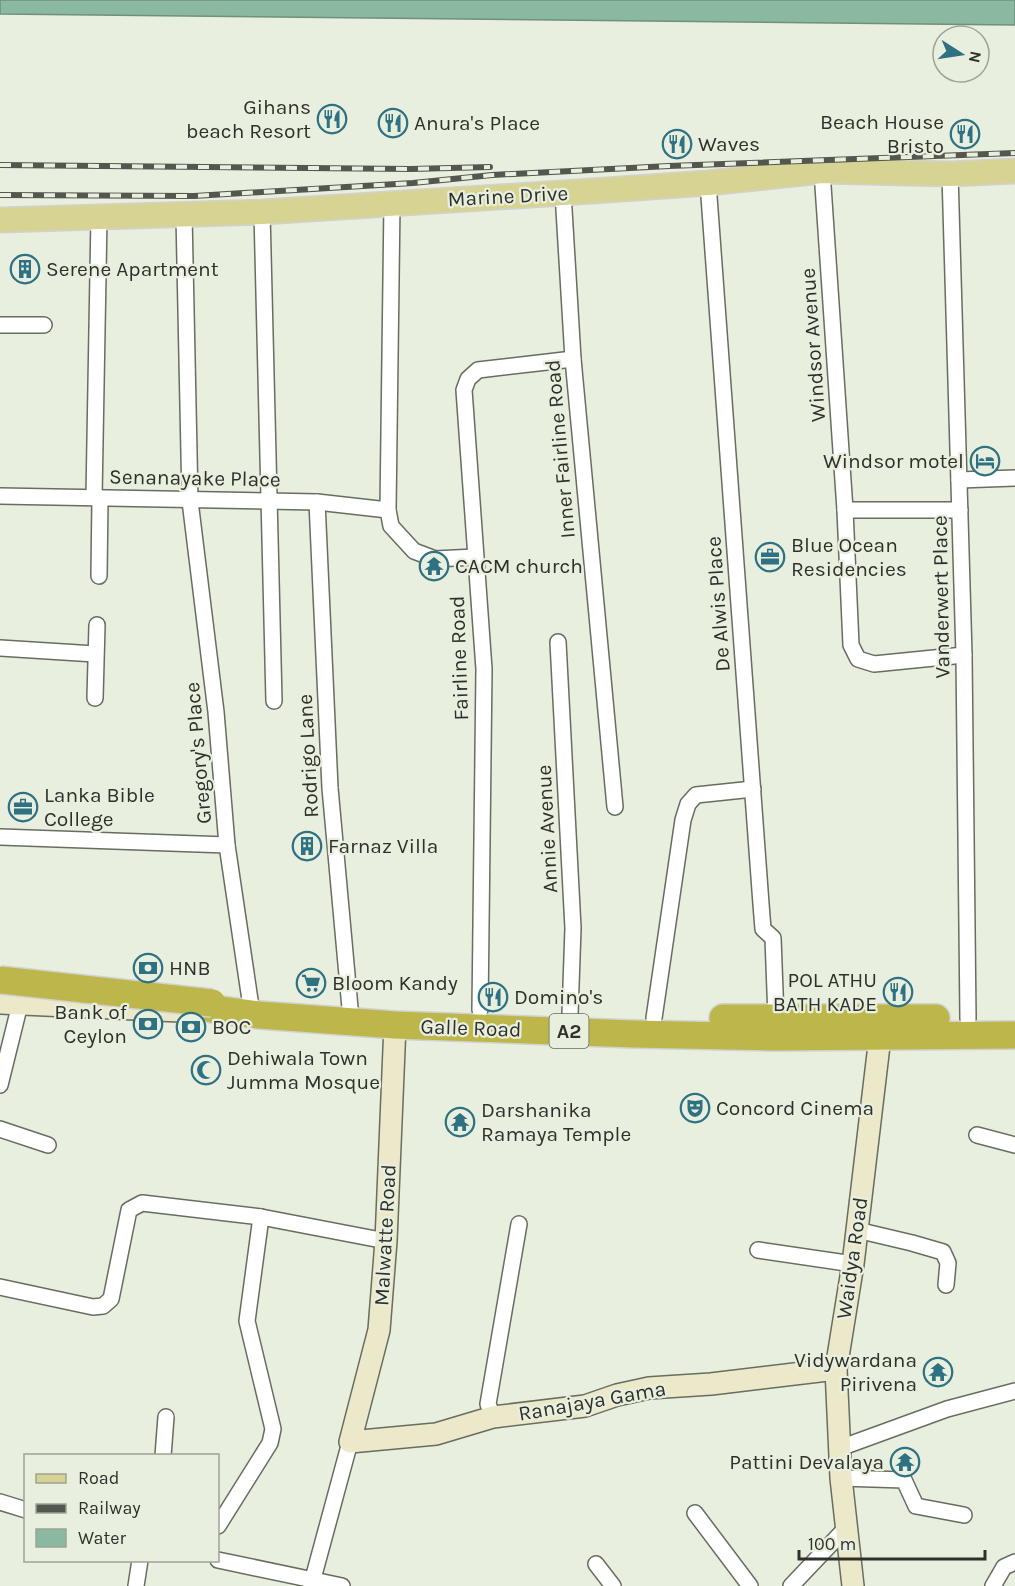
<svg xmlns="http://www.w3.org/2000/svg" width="1015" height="1586" viewBox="0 0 1015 1586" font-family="Karla,sans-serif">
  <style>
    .water { fill: #8bb8a0; stroke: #6f907d; stroke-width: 1.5 }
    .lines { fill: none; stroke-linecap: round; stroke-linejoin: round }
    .street-casing { stroke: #676d5f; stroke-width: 18 }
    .secondary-casing { stroke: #676d5f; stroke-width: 24 }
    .primary-casing { stroke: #d1d2d0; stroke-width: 27 }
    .highway-casing { stroke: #d1d2d0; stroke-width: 30 }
    .street { stroke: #fff; stroke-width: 15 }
    .secondary { stroke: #ebe9c9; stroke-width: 21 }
    .primary { stroke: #d7d493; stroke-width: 24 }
    .highway { stroke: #bdb74b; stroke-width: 27 }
    .rail-casing { stroke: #53574f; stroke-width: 6 }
    .rail { stroke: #e9efdf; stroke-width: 4; stroke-dasharray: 11; stroke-linecap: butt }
    .highway-bridge-casing { stroke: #d1d2d0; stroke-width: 30; stroke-linecap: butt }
    .highway-bridge { stroke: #bdb74b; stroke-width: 27 }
    .labels { text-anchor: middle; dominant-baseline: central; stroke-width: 4.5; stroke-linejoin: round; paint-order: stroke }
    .shield { fill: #e9efdf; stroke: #666a61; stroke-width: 1.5 }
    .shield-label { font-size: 20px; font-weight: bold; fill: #2e312b }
    .poi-label { font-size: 21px; fill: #2e312b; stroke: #e9efdf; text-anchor: start }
    .street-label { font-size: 21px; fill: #2e312b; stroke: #e9efdf }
  </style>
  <rect width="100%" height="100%" fill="#e9efdf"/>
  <path class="water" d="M0 0H1015V25L0 14Z"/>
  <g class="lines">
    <g class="street-casing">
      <g id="street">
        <path d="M822 171 845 510 851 645 858 659 874 664 964 655"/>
        <path d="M950 174 964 655 968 1019"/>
        <path d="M708 183 761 904 763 929 773 938 776 1018"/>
        <path d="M563 193 573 359 615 807"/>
        <path d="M392 203 388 510 391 526 414 551 435 559 475 557"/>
        <path d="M262 212 274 701"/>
        <path d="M184 215 190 501 216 712 227 845 250 1000"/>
        <path d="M0 325H44"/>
        <path d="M959 480 1015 478"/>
        <path d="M0 496 317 502 388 510"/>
        <path d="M94 497 99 217"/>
        <path d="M317 502 330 788 350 1008"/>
        <path d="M845 510H960"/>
        <path d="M99 576 100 498"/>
        <path d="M558 642 573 928 570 1014"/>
        <path d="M0 648 95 654"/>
        <path d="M95 698 97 625"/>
        <path d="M0 837 227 845"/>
        <path d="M480 1010 484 669 464 390 468 379 478 370 573 359"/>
        <path d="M654 1018 683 820 688 804 696 795 753 789"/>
        <path d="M0 1085 20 1004"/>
        <path d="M0 1129 48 1145"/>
        <path d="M977 1135 1015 1145"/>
        <path d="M857 1230 912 1243 943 1252 948 1263 946 1285"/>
        <path d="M758 1250 853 1264"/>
        <path d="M0 1287 93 1307 103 1306 111 1299 129 1210 142 1203 261 1217 386 1241"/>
        <path d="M493 1417 488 1404 519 1224"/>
        <path d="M840 1448 947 1409 1015 1391"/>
        <path d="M163 1456 166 1417"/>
        <path d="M841 1478 904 1480 916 1506 964 1515"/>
        <path d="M0 1502 26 1510"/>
        <path d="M695 1513 750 1586"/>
        <path d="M218 1526 270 1443 273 1429 247 1321 261 1217"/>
        <path d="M218 1560 342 1586"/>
        <path d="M596 1564 613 1586"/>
        <path d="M136 1586 140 1560"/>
        <path d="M311 1586 350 1442"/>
        <path d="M791 1586 846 1528"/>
        <path d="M993 1586 1004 1567 1015 1562"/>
      </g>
    </g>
    <g class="secondary-casing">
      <g id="secondary">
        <path d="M0 1003 180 1011"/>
        <path d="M395 1025 386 1241 379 1330 350 1442 436 1434 493 1417 585 1406 617 1395 649 1388 711 1384 836 1369"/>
        <path d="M853 1586 841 1478 836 1369 853 1264 882 1020"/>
      </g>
    </g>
    <g class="primary-casing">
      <path id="primary" d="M0 220 262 212 563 193 708 183 822 171 950 174 1015 171"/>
    </g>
    <g class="highway-casing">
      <g id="highway">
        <path d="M212 1009 259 1015 395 1025 633 1034 773 1037 1015 1035"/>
        <path d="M723 1018H936"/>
      </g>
    </g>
    <use href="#street" class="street"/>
    <use href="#secondary" class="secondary"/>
    <use href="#primary" class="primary"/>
    <use href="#highway" class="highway"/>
    <g class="rail-casing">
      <g id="rail">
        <path d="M0 165 411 169 490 167"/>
        <path d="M0 195 194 196 413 183 492 175 669 166 1015 153"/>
      </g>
    </g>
    <use href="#rail" class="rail"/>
    <g class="highway-bridge-casing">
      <path id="highway-bridge" d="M0 980 212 1003"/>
    </g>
    <use href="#highway-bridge" class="highway-bridge"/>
  </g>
  <defs>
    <g id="restaurant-ring" transform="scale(1.5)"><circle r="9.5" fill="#e9efdf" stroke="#2e7182" stroke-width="1.5"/><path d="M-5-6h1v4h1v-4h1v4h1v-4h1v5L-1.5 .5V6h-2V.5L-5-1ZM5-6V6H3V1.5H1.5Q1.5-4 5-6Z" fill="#2e7182"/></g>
    <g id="building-ring" transform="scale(1.5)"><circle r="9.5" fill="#e9efdf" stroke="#2e7182" stroke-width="1.5"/><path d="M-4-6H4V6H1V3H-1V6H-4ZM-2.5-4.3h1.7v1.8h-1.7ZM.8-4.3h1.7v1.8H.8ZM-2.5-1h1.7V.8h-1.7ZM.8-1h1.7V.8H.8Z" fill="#2e7182"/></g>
    <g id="hotel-ring" transform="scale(1.5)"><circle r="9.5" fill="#e9efdf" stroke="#2e7182" stroke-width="1.5"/><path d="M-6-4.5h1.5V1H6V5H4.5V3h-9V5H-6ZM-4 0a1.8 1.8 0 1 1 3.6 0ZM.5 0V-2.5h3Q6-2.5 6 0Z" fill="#2e7182"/></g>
    <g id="office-ring" transform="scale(1.5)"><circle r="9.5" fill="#e9efdf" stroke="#2e7182" stroke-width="1.5"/><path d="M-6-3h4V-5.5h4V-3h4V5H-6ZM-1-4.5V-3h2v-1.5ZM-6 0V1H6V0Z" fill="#2e7182"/></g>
    <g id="temple-ring" transform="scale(1.5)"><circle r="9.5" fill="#e9efdf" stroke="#2e7182" stroke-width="1.5"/><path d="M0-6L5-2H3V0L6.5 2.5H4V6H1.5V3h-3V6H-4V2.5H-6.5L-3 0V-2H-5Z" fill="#2e7182"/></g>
    <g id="bank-ring" transform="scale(1.5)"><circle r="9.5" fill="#e9efdf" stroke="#2e7182" stroke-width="1.5"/><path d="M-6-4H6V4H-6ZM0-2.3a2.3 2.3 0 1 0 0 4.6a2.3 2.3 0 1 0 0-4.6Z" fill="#2e7182"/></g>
    <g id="supermarket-ring" transform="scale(1.5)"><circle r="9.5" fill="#e9efdf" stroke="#2e7182" stroke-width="1.5"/><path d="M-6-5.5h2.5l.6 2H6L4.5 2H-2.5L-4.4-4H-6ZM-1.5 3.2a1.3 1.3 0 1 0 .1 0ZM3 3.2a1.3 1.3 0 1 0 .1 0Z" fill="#2e7182"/></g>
    <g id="mosque-ring" transform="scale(1.5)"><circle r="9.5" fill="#e9efdf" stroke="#2e7182" stroke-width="1.5"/><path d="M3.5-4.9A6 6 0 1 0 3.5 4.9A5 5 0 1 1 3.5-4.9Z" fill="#2e7182"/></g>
    <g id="theatre-ring" transform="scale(1.5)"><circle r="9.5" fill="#e9efdf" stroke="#2e7182" stroke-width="1.5"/><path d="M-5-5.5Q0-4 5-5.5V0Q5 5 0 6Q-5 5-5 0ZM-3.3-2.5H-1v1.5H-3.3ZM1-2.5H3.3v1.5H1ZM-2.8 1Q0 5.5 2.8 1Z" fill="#2e7182"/></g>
  </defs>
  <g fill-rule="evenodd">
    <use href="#restaurant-ring" x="332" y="119"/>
    <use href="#restaurant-ring" x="393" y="123"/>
    <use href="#restaurant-ring" x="965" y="134"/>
    <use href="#restaurant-ring" x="677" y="144"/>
    <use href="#building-ring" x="25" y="269"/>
    <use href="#hotel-ring" x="985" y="461"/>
    <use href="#office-ring" x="770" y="557"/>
    <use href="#temple-ring" x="434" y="566"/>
    <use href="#office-ring" x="23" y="807"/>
    <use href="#building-ring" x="307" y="846"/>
    <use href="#bank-ring" x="148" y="968"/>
    <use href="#supermarket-ring" x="311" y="983"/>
    <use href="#restaurant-ring" x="898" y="992"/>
    <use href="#restaurant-ring" x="493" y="997"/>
    <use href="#bank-ring" x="148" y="1024"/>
    <use href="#bank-ring" x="191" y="1027"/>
    <use href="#mosque-ring" x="206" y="1070"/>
    <use href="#theatre-ring" x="695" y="1108"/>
    <use href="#temple-ring" x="460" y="1122"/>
    <use href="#temple-ring" x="938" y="1372"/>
    <use href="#temple-ring" x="905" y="1462"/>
  </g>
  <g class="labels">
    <rect class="shield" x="549.5" y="1014" width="39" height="34" rx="4.5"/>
    <g class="shield-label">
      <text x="569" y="1031">A2</text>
    </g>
    <g class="poi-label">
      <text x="311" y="107" text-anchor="end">Gihans<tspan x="311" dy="24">beach Resort</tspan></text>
      <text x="944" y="122" text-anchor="end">Beach House<tspan x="944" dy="24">Bristo</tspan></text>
      <text x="414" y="123">Anura's Place</text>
      <text x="698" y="144">Waves</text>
      <text x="46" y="269">Serene Apartment</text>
      <text x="964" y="461" text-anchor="end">Windsor motel</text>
      <text x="791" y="545">Blue Ocean<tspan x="791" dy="24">Residencies</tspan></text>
      <text x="455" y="566">CACM church</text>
      <text x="44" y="795">Lanka Bible<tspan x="44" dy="24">College</tspan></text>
      <text x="328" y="846">Farnaz Villa</text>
      <text x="169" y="968">HNB</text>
      <text x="877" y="980" text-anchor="end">POL ATHU<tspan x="877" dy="24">BATH KADE</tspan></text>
      <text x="332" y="983">Bloom Kandy</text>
      <text x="514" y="997">Domino's</text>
      <text x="127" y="1012" text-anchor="end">Bank of<tspan x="127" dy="24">Ceylon</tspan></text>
      <text x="212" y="1027">BOC</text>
      <text x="227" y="1058">Dehiwala Town<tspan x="227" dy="24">Jumma Mosque</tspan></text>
      <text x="716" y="1108">Concord Cinema</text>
      <text x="481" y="1110">Darshanika<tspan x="481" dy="24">Ramaya Temple</tspan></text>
      <text x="917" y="1360" text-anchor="end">Vidywardana<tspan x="917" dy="24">Pirivena</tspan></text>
      <text x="884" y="1462" text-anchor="end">Pattini Devalaya</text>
    </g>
    <g class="street-label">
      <text transform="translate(508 196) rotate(-3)">Marine Drive</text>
      <text transform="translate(813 345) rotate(-94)">Windsor Avenue</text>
      <text transform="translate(560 449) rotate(-95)">Inner Fairline Road</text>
      <text transform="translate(195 478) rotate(1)">Senanayake Place</text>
      <text transform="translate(941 597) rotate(-91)">Vanderwert Place</text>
      <text transform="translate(718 604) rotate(-94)">De Alwis Place</text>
      <text transform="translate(459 658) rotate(-92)">Fairline Road</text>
      <text transform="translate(198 753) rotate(-95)">Gregory's Place</text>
      <text transform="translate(308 756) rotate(-93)">Rodrigo Lane</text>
      <text transform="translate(547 829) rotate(-93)">Annie Avenue</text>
      <text transform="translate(471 1028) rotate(2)">Galle Road</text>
      <text transform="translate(385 1235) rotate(-87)">Malwatte Road</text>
      <text transform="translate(852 1258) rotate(-82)">Waidya Road</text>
      <text transform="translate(592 1401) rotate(-10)">Ranajaya Gama</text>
    </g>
  </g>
  <rect x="24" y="1454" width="195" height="108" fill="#e9efdf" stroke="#9ea397" stroke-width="1.5"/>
  <rect x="36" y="1474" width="30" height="9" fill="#d7d493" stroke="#9ea397" stroke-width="1.5"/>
  <text x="78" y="1484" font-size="18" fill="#2e312b">Road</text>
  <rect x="36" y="1504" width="30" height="9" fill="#53574f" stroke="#9ea397" stroke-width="1.5"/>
  <text x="78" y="1514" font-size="18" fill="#2e312b">Railway</text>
  <rect x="36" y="1529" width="30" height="18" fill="#8bb8a0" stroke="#9ea397" stroke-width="1.5"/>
  <text x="78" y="1544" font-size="18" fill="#2e312b">Water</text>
  <g transform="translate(961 54) rotate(102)"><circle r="28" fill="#e9efdf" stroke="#9ea397" stroke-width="1.5"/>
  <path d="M0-4.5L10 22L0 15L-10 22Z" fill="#2e7182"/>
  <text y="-9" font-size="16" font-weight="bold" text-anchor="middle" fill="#2e312b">N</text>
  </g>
  <path d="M799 1550v9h186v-9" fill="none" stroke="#2e312b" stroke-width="3"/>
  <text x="808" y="1550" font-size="18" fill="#2e312b" stroke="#e9efdf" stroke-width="4.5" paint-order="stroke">100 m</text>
</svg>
